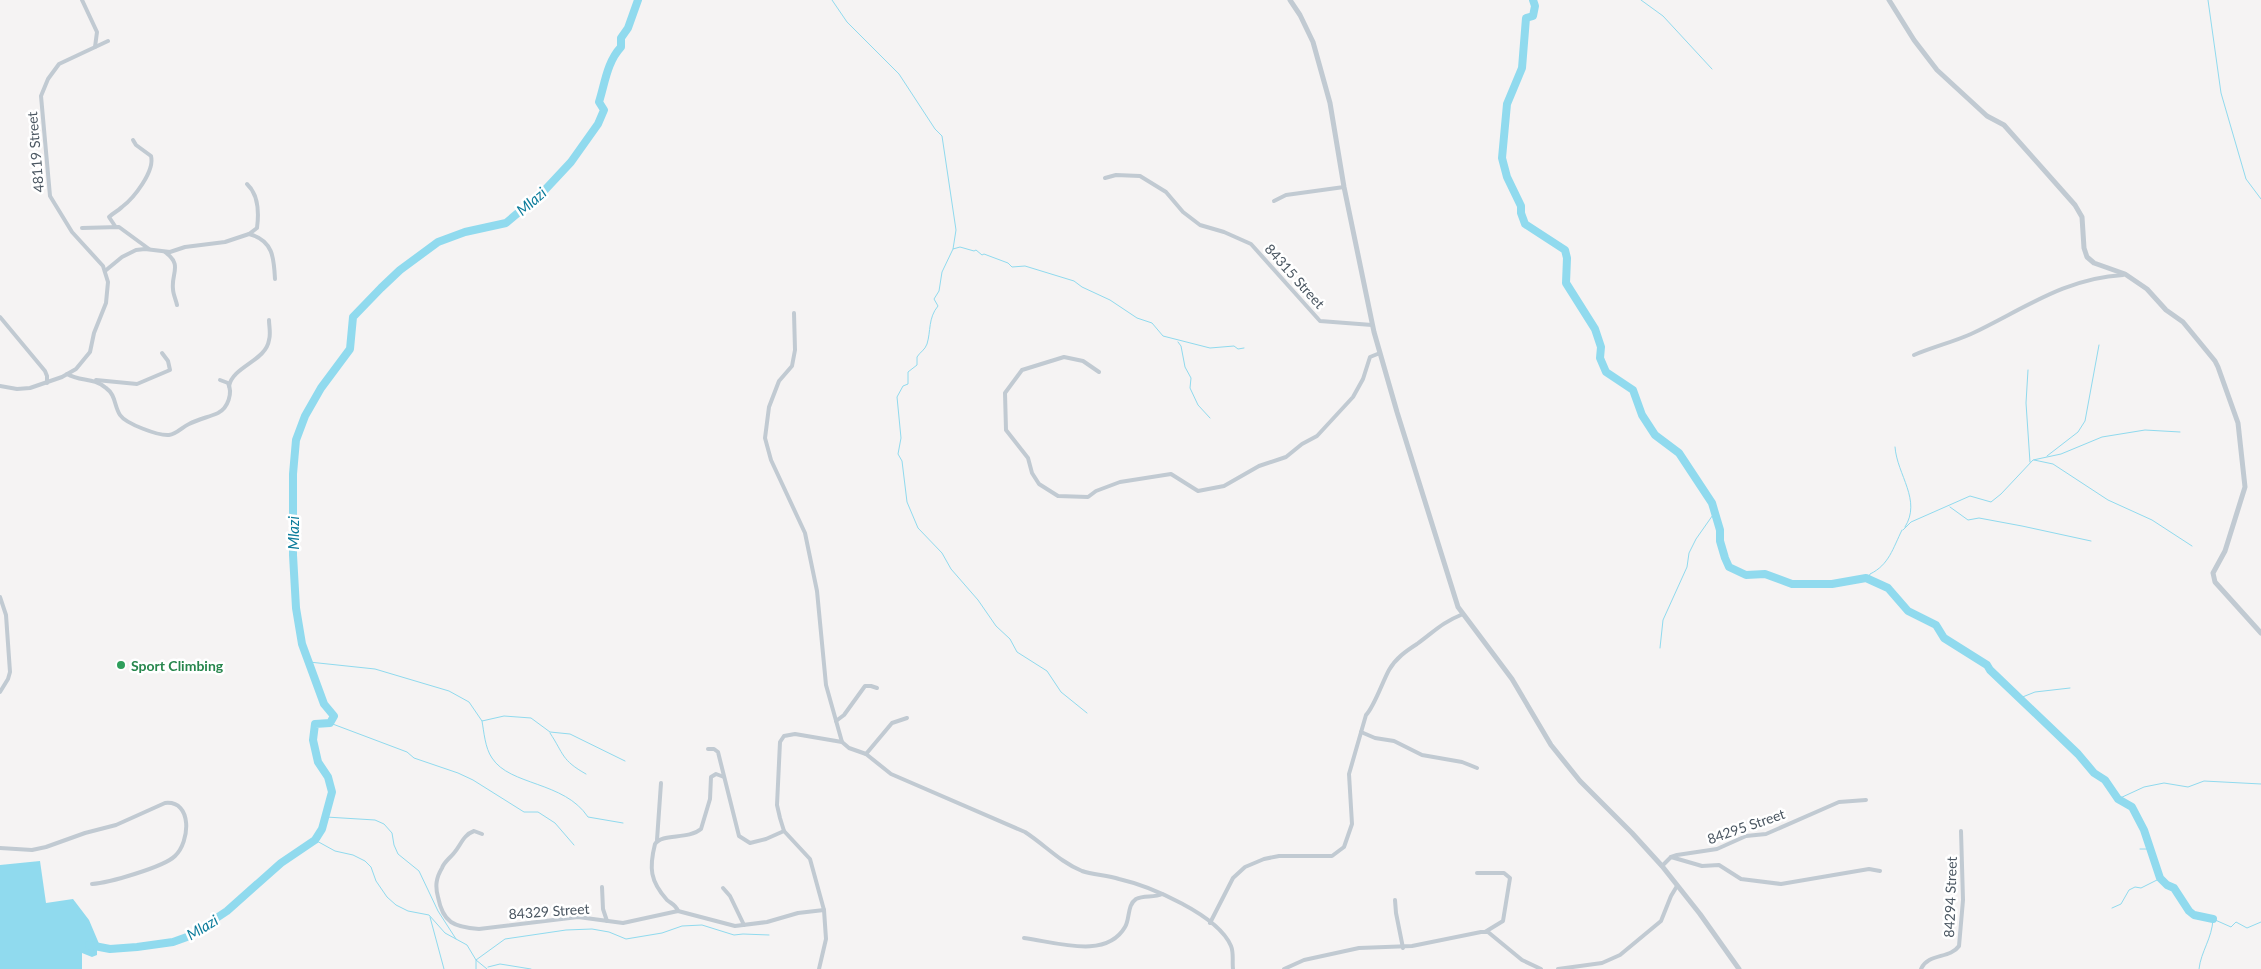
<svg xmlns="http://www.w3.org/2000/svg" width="2261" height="969" viewBox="0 0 2261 969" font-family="Lato,sans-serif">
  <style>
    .water { fill: #90daee }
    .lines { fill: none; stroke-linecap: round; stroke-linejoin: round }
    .stream { stroke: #90daee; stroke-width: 1 }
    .river { stroke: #90daee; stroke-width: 8 }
    .minor { stroke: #c1cad2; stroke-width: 4 }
    .tertiary { stroke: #c1cad2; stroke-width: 5 }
    .leisure-dot { fill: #2e9e5b; stroke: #fff; stroke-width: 2 }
    .labels { text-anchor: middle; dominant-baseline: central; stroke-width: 5; stroke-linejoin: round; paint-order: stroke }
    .street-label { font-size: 14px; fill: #4a5661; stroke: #fff }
    .leisure-label { font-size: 14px; font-weight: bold; fill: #27864d; stroke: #fff; text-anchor: start }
    .water-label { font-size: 15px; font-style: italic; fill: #0c7c9b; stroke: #fff }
  </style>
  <rect width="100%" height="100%" fill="#f5f3f3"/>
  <path class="water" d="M40 861 46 903 73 899 89 920 100 946 97 948V955L92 957 82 953V969H0V865Z"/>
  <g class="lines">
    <g class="stream">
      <path d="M832 0 847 22 899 74 935 129 942 136 956 230 953 249 960 247 974 251 976 250 982 255 984 254 1008 263 1012 267 1025 266 1074 281 1082 287 1110 300 1137 318 1152 323 1163 336 1210 348 1234 346 1238 349 1244 348"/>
      <path d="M1641 0 1663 16 1712 69"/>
      <path d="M2208 0 2221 93 2246 179 2261 199"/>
      <path d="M953 249 942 272 939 291 934 299 938 306C928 318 931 331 927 344 925 350 920 352 917 357V365L908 372V384L903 386 897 397 901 438 898 454 902 461 907 502 918 528 942 553 951 569 978 600 996 626 1010 639 1017 652 1047 671 1061 692 1087 713"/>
      <path d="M1178 342 1181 346 1185 367 1191 378 1190 388 1198 405 1210 418"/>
      <path d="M2028 370 2026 403 2030 462"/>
      <path d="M1895 447C1897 475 1922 500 1905 527"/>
      <path d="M2047 456 2078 432 2085 421 2099 345"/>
      <path d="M2034 460 2053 464 2108 500 2152 520 2192 546"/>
      <path d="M1950 507 1968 520 1979 518 2022 526 2091 541"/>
      <path d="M1903 530 1911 522 1970 496 1991 502 2001 494 2033 460 2061 454 2102 437 2145 430 2180 432"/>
      <path d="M1868 579 1870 574C1889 565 1893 548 1902 530"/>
      <path d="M1660 648 1663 620 1687 567 1689 553 1696 539 1715 512"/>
      <path d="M309 662 375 669 449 691 469 702 482 721 504 716 531 718 550 732 570 734 625 761"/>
      <path d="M2020 698 2035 692 2070 688"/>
      <path d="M482 721C484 732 485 748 492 758 510 786 564 781 588 817L623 823"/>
      <path d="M330 723 407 752 414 758 458 773 473 780 524 812H538L555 823 574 845"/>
      <path d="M550 733C564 754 561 760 586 774"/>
      <path d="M2118 799 2144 787 2164 783 2188 787 2204 781 2261 784"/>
      <path d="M326 817 375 820 384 824 392 833 394 845 398 854 419 871 438 911 456 939"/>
      <path d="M315 840 335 851 353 855 365 861 371 867 376 881 387 897 396 905 408 911 429 915 445 933 467 945 476 960 487 969"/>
      <path d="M2140 849H2147L2149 846"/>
      <path d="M2112 908 2121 904 2129 890 2135 887 2141 888 2161 878"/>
      <path d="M430 917 444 969"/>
      <path d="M488 967 500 964 531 969"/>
      <path d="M476 969V960L505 939 566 930 592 929 609 932 626 939 662 933 682 926 702 925 734 935 743 934 769 935"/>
      <path d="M2199 969C2201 951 2212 939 2213 919L2231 927 2236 922 2247 928 2261 922"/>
    </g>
    <g class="river">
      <path d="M1533 0 1535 6 1533 16 1526 18 1522 68 1507 104 1502 158 1507 177 1521 206V213L1525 224 1565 250 1567 258 1566 283 1595 329 1601 347 1600 358 1606 372 1633 390 1642 415 1655 435 1679 453 1712 503 1720 530V541L1725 558 1729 567 1746 575 1765 574 1792 584H1832L1866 578 1888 588 1908 611 1936 625 1944 638 1987 665 1990 670 2078 754 2094 773 2105 780 2118 799 2132 807 2144 830 2160 878 2167 885 2174 888 2189 911 2194 915 2213 919"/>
      <path d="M89 945 110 949 137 947 173 942 198 933 206 925 227 911 281 863 315 840 322 829 332 792 328 777 318 762 313 740 315 724 330 723 334 716 324 704 302 644 296 608 293 555V474L296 440 305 416 321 388 350 349 353 317 381 288 400 270 438 242 465 232 506 223 543 192 571 162 598 124 604 110 599 102C605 83 607 62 621 47V38L628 28 638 0"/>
    </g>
    <g class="minor">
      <path d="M82 0 97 32 95 47"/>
      <path d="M1105 178 1116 175 1140 176 1166 192 1183 212 1200 225 1224 232 1251 244 1320 321 1372 325"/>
      <path d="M247 184C259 195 259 213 257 228L249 234"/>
      <path d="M1274 201 1286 195 1344 187"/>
      <path d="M115 226 109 217C113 213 118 211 122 207 134 198 155 171 151 156L136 145 133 140"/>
      <path d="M82 228 119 227 149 249"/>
      <path d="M165 252C183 265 171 273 173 289 173 294 176 300 177 305"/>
      <path d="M105 271 122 257 136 250 145 249 170 252 185 247 225 242 249 234C273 240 274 258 275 279"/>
      <path d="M794 313 795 350 792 366 779 381 769 407 765 438 771 460 805 533 817 591 826 685 842 742 849 748 866 754 891 774 1025 832C1045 845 1060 862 1082 871 1093 875 1107 875 1119 879 1150 886 1218 915 1231 946 1234 953 1232 962 1233 969"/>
      <path d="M0 317 45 371 47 376V383"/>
      <path d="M1914 355C1933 347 1953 342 1971 334 2022 310 2065 278 2123 275"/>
      <path d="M1099 372 1083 361 1064 357 1022 370 1005 393 1006 430 1028 458 1032 473 1039 484 1058 496 1088 497 1096 491 1120 482 1171 474 1198 491 1224 486 1259 466 1286 457 1302 444 1317 436 1353 397 1363 379 1370 357 1380 353"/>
      <path d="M67 374C81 382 93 377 106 388 116 395 114 406 120 415 126 424 159 436 169 435 177 434 182 427 189 424 199 419 209 417 218 413 228 408 233 393 228 383L220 380"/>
      <path d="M96 380 137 384 170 370 168 361 162 353"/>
      <path d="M0 386 17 389 30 388 62 377 76 369 90 352 94 333 106 303 108 282 103 266 72 232 50 196 41 96 48 79 59 64 108 41"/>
      <path d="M229 386C233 366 266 361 269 340 271 334 269 326 269 320"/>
      <path d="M0 597 6 615 10 672 8 679 0 692"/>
      <path d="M836 721 844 715 865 686H871L877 688"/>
      <path d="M1361 732 1375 738 1394 741 1422 755 1462 762 1477 768"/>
      <path d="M708 749H714L718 752 739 836 750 843 766 839 784 831"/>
      <path d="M866 754 892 723 907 718"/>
      <path d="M482 834 474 831C463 835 461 845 454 853 450 858 444 862 442 868 436 878 435 886 438 897 443 923 454 927 479 929L578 917 623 923 678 911 735 926 767 922 798 913 824 910"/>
      <path d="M657 840 661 783"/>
      <path d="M0 848 32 850 46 847 85 833 116 825 165 803C193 800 190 842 175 856 164 867 108 883 92 884"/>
      <path d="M1671 857 1702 866 1719 865 1741 879 1781 884 1869 869 1880 871"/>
      <path d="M1662 866 1671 857 1677 855 1717 849 1746 836 1766 834 1839 802 1866 800"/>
      <path d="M1477 873H1504L1510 878 1503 921 1485 932"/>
      <path d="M602 887 603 909 607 921"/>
      <path d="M723 888 730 896 744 925"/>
      <path d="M1395 900 1396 913 1403 948"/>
      <path d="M678 911C676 905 672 904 667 900 650 881 649 868 655 844 662 833 688 840 701 829L710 799 711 777 716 774 724 777"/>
      <path d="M1210 923 1233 878 1245 867 1264 859 1279 856H1332L1344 847 1352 824 1349 774 1366 715C1374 707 1382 683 1389 670 1396 658 1406 651 1417 644 1435 631 1441 623 1463 614"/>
      <path d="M1024 938C1056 942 1106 960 1125 927 1130 919 1127 905 1136 899 1144 895 1154 898 1162 894"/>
      <path d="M819 969 826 939 824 910 810 859 784 831 780 818 777 805 780 742 784 736 795 734 842 742"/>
      <path d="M1284 969 1304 960 1359 948 1412 946 1481 932H1488L1522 960 1541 969"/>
      <path d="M1558 969 1602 963 1620 955 1661 921 1671 896 1677 886"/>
      <path d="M1921 969C1928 953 1950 959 1959 946L1963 900 1961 831"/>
    </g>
    <g class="tertiary">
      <path d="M1290 0 1300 15 1313 42 1330 103 1344 187 1374 332 1397 412 1458 607 1512 679 1551 745 1580 781 1632 833 1662 866 1700 914 1739 969"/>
      <path d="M1889 0 1914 40 1937 70 1987 116 2004 125 2075 205 2082 217 2084 248 2087 257 2094 263 2125 274 2147 289 2166 310 2183 322 2215 361 2218 367 2238 423 2245 487 2225 551 2213 573 2215 582 2261 633"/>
    </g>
  </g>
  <circle class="leisure-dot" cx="121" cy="665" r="5"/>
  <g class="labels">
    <g class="street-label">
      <text transform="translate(35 152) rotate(-95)">48119 Street</text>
      <text transform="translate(1295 276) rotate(48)">84315 Street</text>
      <text transform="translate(1746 826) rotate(-19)">84295 Street</text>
      <text transform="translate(1950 897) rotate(-88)">84294 Street</text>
      <text transform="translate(549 911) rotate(-4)">84329 Street</text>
    </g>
    <g class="leisure-label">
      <text x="131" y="665">Sport Climbing</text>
    </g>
    <g class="water-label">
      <text transform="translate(531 201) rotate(-41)">Mlazi</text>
      <text transform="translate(293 533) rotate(-90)">Mlazi</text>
      <text transform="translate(202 927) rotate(-31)">Mlazi</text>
    </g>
  </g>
</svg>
